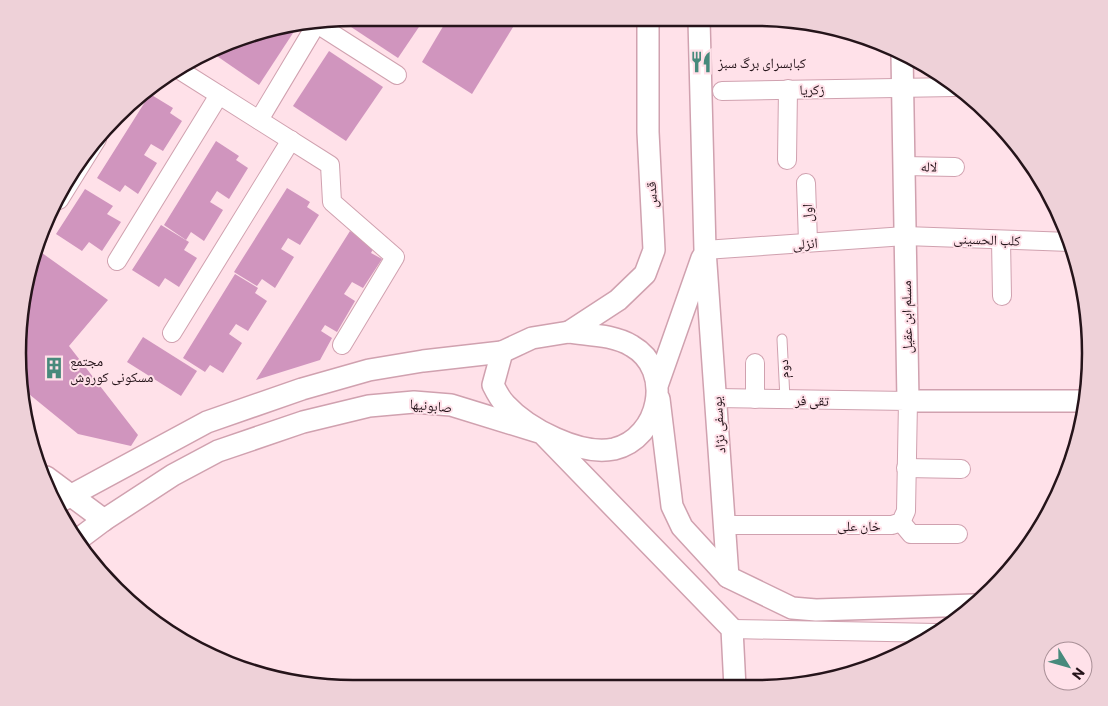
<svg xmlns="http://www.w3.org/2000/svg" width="1108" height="706" viewBox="0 0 1108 706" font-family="Commissioner,'Noto Naskh Arabic',sans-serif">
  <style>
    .building { fill: #d095be }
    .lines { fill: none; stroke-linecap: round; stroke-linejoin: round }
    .service-casing { stroke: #d0a1af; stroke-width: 11 }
    .minor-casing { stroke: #d0a1af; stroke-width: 20 }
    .tertiary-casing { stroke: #d0a1af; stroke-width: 24 }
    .service { stroke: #fff; stroke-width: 9 }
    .minor { stroke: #fff; stroke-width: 18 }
    .tertiary { stroke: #fff; stroke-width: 21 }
    .labels { text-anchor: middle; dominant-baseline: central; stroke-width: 4; stroke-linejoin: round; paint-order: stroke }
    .poi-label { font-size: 14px; fill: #25141a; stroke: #ffe1e9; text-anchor: start }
    .street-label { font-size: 14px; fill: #25141a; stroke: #ffe1e9 }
    .rim { fill: none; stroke: #25141a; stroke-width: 2.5 }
  </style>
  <rect width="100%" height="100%" fill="#ffe1e9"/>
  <g class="building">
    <path d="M348 18H425L398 58 345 23Z"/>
    <path d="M448 18 518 19 472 94 422 62Z"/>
    <path d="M291 28 295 30 259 85 211 52 245 35Z"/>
    <path d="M329 51 383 87 346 141 293 106Z"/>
    <path d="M150 94 173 108 170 113 182 121 163 151 151 144 144 155 157 163 138 194 125 185 120 192 97 178Z"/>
    <path d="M216 141 239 156 236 160 248 168 229 199 217 191 210 202 223 210 204 241 191 232 186 240 164 225Z"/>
    <path d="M287 188 310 202 307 207 319 215 300 245 288 238 281 249 294 257 275 288 262 279 257 286 234 272Z"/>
    <path d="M85 189 113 206 107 214 121 222 102 251 89 242 82 251 56 234Z"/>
    <path d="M161 225 189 242 184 250 197 258 179 287 165 278 159 287 132 270Z"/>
    <path d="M350 231 374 247 371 253 382 259 363 288 352 282 344 294 355 301 337 332 325 325 321 331 332 338 320 360 256 380Z"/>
    <path d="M35 248 108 300 69 346 138 435 131 446 78 434 24 390 18 331Z"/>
    <path d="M235 274 258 288 255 293 267 301 248 331 236 324 229 334 242 343 223 373 210 365 205 372 183 358Z"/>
    <path d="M143 337 197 371 181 396 127 362Z"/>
  </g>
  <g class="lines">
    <g class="service-casing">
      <path id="service" d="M782 339 785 399"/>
    </g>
    <g class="minor-casing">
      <g id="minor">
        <path d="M317 24 397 75"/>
        <path d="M178 69 330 165 332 202 395 257 342 345"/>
        <path d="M722 91 955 87"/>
        <path d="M259 120 317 23"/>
        <path d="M787 160 788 89"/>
        <path d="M904 166 955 167"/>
        <path d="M806 183 808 242"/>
        <path d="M59 200 97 139"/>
        <path d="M1001 240 1002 296"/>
        <path d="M705 250 905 236 1070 242"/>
        <path d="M117 261 219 95"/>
        <path d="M172 333 291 140"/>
        <path d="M717 398 908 401 906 511 901 522 892 525H725"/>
        <path d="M755 399V363"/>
        <path d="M906 468 961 469"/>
        <path d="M901 522 911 534H958"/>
        <path d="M732 629 937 633"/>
      </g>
    </g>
    <g class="tertiary-casing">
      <g id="tertiary">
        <path d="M699 20 705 250 728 577 792 608 816 610 974 605"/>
        <path d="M902 54 908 401H1087"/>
        <path d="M569 332C590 335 614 335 632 346 674 370 660 438 614 449 580 456 528 429 505 404 500 399 496 391 493 385L502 352 532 338Z"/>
        <path d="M569 332 618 300 645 274 654 250 648 132V19"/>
        <path d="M658 383 702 258"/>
        <path d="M659 399 672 506 682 527 728 577"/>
        <path d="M46 477 104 520"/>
        <path d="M57 503 207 422 302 389 369 370 423 361 502 352"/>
        <path d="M76 541 104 520 173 475 218 451 303 422 369 406 414 402 451 405 542 433 732 629 735 688"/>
      </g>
    </g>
    <use href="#service" class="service"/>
    <use href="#minor" class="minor"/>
    <use href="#tertiary" class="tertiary"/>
  </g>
  <defs>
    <g id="restaurant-bare" transform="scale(1.725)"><path d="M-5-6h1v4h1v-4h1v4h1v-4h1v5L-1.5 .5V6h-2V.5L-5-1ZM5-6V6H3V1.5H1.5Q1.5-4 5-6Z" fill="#478a7c" stroke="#ffe1e9" stroke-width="2.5" paint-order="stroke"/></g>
    <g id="building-bare" transform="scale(1.725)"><path d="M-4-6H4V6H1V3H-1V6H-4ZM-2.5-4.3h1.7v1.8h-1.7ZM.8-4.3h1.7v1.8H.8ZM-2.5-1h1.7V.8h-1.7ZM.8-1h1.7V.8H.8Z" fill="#478a7c" stroke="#ffe1e9" stroke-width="2.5" paint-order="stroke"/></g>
  </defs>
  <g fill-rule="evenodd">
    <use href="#restaurant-bare" x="701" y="62"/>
    <use href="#building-bare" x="54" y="368"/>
  </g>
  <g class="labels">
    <g class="poi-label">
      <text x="718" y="62">کبابسرای برگ سبز</text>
      <text x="70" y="360">مجتمع<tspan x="70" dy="16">مسکونی کوروش</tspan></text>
    </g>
    <g class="street-label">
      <text transform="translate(812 89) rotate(-1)">زکریا</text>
      <text transform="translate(929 166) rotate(2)">لاله</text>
      <text transform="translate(651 195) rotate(-93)">قدس</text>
      <text transform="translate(807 213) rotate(-92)">اول</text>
      <text transform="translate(987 239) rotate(2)">کلب الحسینی</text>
      <text transform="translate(805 243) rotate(-4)">انزلی</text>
      <text transform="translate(906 317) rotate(-91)">مسلم ابن عقیل</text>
      <text transform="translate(783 369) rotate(-93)">دوم</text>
      <text transform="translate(812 400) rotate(1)">تقی فر</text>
      <text transform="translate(431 405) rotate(5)">صابونیها</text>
      <text transform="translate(718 425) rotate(-94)">یوسفی نژاد</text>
      <text x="859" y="525">خان علی</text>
    </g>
  </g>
  <path d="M0 0H1108V706H0ZM353 26H755A327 327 0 0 1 1082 353V353A327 327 0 0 1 755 680H353A327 327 0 0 1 26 353V353A327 327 0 0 1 353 26Z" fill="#eed1d8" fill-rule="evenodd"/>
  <path class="rim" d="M353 26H755A327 327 0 0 1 1082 353V353A327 327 0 0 1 755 680H353A327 327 0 0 1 26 353V353A327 327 0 0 1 353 26Z"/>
  <g transform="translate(1068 666) rotate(127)"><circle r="24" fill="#ffe1e9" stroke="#a88f96"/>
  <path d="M0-4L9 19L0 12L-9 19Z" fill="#478a7c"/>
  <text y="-8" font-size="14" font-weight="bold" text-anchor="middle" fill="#25141a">N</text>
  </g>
</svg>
